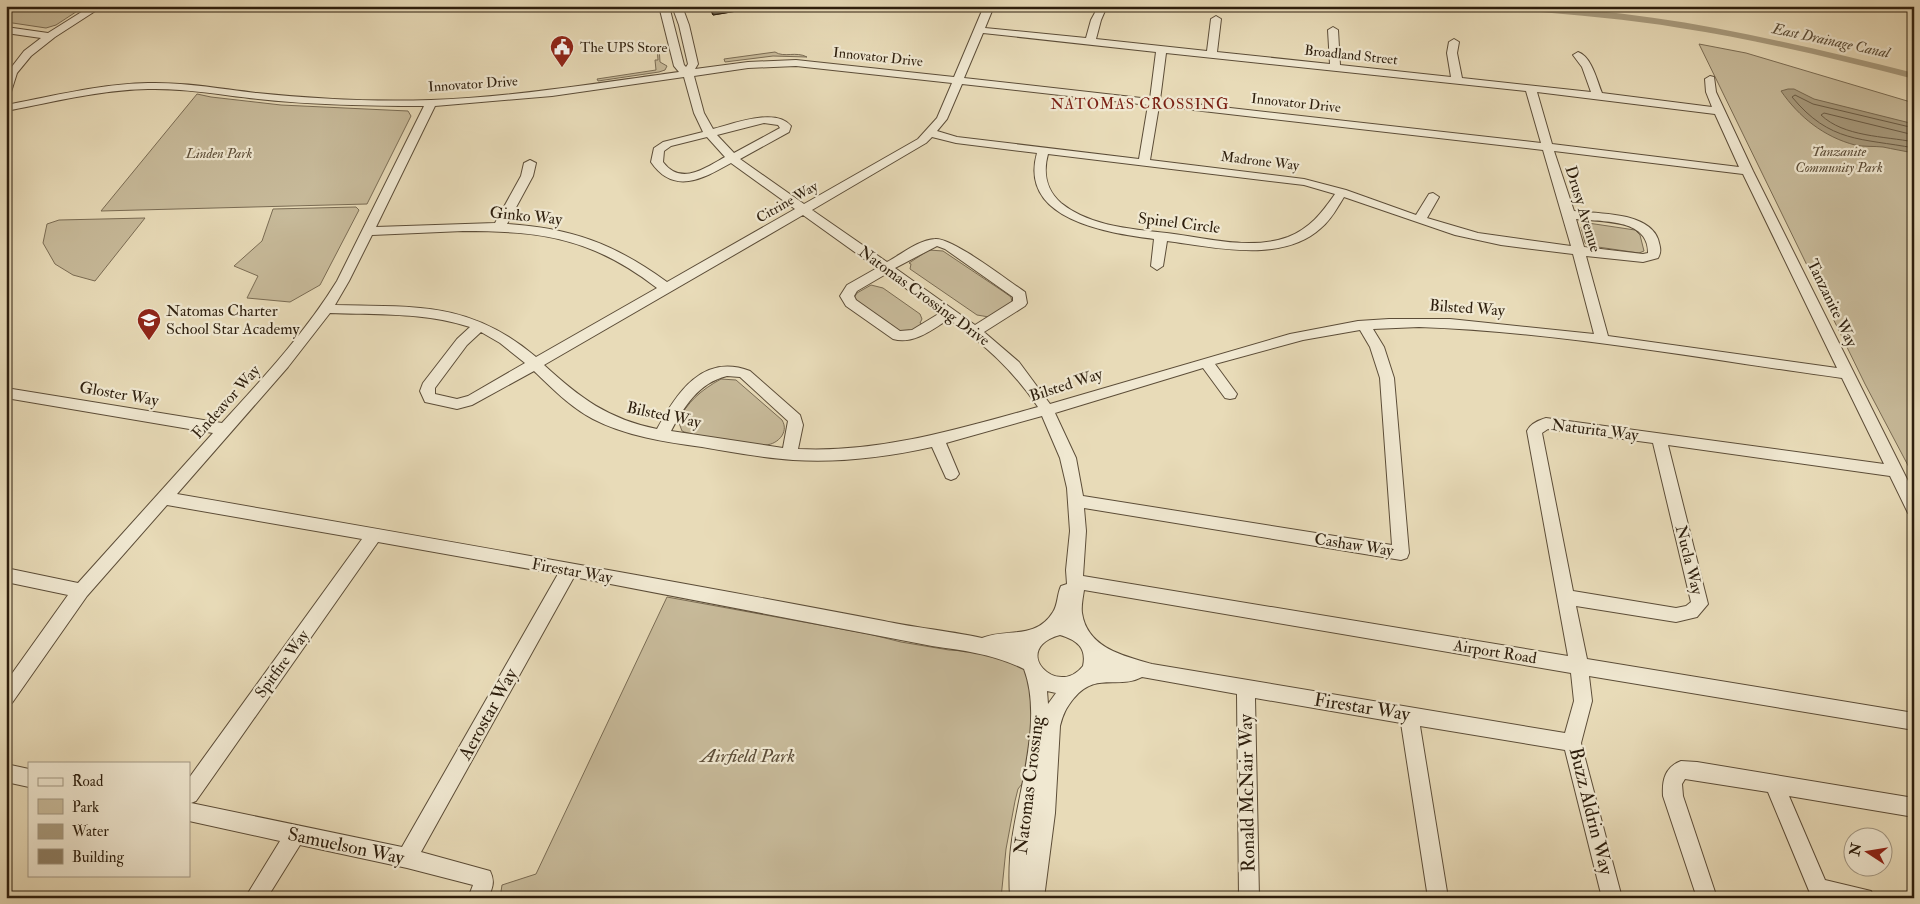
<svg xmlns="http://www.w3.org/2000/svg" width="1920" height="904" viewBox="0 0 1920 904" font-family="'IM FELL Double Pica',serif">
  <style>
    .green { fill: #c8bb9b; stroke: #7a6c54 }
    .water { fill: #a89b7e; stroke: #776951 }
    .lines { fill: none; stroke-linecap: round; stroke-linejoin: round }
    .shore { stroke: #6a5c46; stroke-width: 1 }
    .canal { fill: #a89b7e; fill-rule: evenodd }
    .minor-casing { stroke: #5c4d38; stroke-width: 2 }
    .minor { fill: #f0e8d1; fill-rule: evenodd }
    .wall { fill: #7a6e58; stroke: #2d1e0d }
    .shaded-wall { fill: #635a47; stroke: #2d1e0d }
    .building { fill: #8e8066; stroke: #2d1e0d }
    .labels { text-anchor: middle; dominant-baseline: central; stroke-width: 4.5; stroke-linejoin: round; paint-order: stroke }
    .far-poi-label { font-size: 14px; fill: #2d1e0d; stroke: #f0e8d1; text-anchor: start }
    .far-street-label { font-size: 14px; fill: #2d1e0d; stroke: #f0e8d1 }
    .far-park-label { font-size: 14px; font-style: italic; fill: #5c4d38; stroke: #f0e8d1 }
    .far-water-label { font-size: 15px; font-style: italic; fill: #584a35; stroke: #f0e8d1 }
    .far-neighbourhood-label { font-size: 15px; letter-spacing: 1px; fill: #7a1f14; stroke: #f0e8d1 }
    .street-label { font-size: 16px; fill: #2d1e0d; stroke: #f0e8d1 }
    .poi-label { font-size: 16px; fill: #2d1e0d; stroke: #f0e8d1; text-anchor: start }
    .near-street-label { font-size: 19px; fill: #2d1e0d; stroke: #f0e8d1 }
    .near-park-label { font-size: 19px; font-style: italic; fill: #5c4d38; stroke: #f0e8d1 }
  </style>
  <rect width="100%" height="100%" fill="#e8dbb8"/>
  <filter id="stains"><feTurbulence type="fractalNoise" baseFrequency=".004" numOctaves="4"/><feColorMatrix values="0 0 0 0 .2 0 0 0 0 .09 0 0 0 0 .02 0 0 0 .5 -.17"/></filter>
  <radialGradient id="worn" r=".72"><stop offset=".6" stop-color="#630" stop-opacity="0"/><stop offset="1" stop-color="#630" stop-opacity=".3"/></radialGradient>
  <g class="green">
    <path d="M6 6H85L56 25 46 28 6 22Z"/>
    <path d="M1699 44 1746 53 1914 103V473H1912L1865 384Z"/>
    <path d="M657 47H659L660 62 667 66 665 70 659 72 598 81 597 79 656 70 655 60H658Z"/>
    <path d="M775 52C784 58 796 51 807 57L773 56 725 62 724 59Z"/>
    <path d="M197 94 211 97 281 105 408 111 411 116 367 204 101 211Z"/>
    <path d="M356 207 359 210 320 285 290 302 247 298 258 276 234 266 262 241 273 209Z"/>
    <path d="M145 218 95 281 73 275 55 264 43 243 47 224 59 220Z"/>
    <path d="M1588 223 1635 230 1640 235 1644 251 1639 253 1591 246 1585 243 1581 227Z"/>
    <path d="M929 250 943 251 1004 292 1011 297 1012 302 989 317 977 315 910 269 911 264 909 263Z"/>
    <path d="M871 285 883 288 920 314 922 319 920 323 922 324 910 332 900 334 854 298 857 293Z"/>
    <path d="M721 379 736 380 782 420C790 433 776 446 763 445 750 445 693 436 682 431L679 423H677C687 402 701 390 721 379Z"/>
    <path d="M667 597 869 634 901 642 949 650 995 653 1023 667 1029 673 1034 721 1025 780 1018 789 1015 801 1006 849 1001 898H500L502 885 536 874Z"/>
  </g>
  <path class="water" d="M1788 89H1794L1814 99 1914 124V153C1903 151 1893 149 1883 147 1874 146 1864 147 1855 145 1824 137 1799 117 1781 91Z"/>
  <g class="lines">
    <g class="shore">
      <path d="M1914 128 1813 104 1795 95 1792 97C1830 143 1861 138 1914 148"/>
      <path d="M1914 135 1824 113 1821 115C1844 137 1884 136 1914 142"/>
    </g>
    <path class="canal" d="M1498 6C1639 6 1778 39 1914 73V79C1836 59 1759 40 1680 28 1621 18 1561 14 1502 9Z"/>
    <g class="minor-casing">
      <g id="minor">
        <path d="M91 6H103L55 37 31 56 17 73 11 92 6 95 7 73 24 51 41 38 6 33V27L48 33Z"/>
        <path d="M659 6H669L684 65 686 67 688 64 679 25 672 6H682L689 25 698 64 695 69 748 62 796 60 954 77 984 6H994L985 28 1086 38 1091 20 1098 7 1107 6 1101 20 1096 39 1207 51 1211 19 1216 16 1221 19 1217 52 1330 64 1328 30 1333 27 1338 30 1340 65 1451 77 1447 53 1449 42 1454 39 1459 42 1457 53 1462 78 1591 92 1582 67 1573 55 1578 52C1592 57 1597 81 1602 93L1712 107 1706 92 1705 79 1710 76 1714 77 1716 92 1753 171 1914 493V515L1908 513 1890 476 1668 445 1708 604 1697 617 1676 622 1576 606 1587 659 1914 713V730L1589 676 1592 701 1581 743 1622 898H1602L1565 750 1420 726 1448 898H1428L1401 723 1255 698 1259 898H1239L1237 694 1142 677C1118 690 1097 671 1074 698 1066 708 1063 714 1060 726L1055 813 1044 898H1010C1009 878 1009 859 1012 840 1019 789 1043 719 1024 669 993 654 966 651 932 646L574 577 421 852 490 871C495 881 493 887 488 898H468L473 885 407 868 300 845 267 898H245L280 841 189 821V778L362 539 167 505 87 596 12 703 6 705V682L68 595 6 582V568L78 583 213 433 6 398V388L222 423C263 378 305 333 337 281L424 106C368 106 313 105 258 99 221 95 185 88 148 89 100 90 53 102 6 111V105C53 96 100 84 148 83 185 82 221 89 257 93 315 99 374 102 431 100 514 97 597 83 679 72L674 66ZM983 33 1156 52 1150 99 964 78ZM1166 53 1526 91 1541 143 1160 100ZM796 66 952 83 937 118 918 139 804 204 740 159 789 132 791 126C776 107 733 124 713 129L704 113 694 76 748 68ZM684 77 694 113 703 132 663 142 654 148 651 162C674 196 704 178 731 163L795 209 667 282C615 244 571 228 507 224L533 176 536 163 530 160 524 163 521 176 495 223 376 227 435 106 552 96ZM962 84 1148 105 1139 159 957 137 937 131 947 119ZM1537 92 1715 114 1739 167 1552 144ZM1159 106 1543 150 1571 246 1478 233 1427 218 1439 197 1433 193 1429 194 1416 215 1346 190 1304 179 1150 160ZM764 123 778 125 780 128 734 153 717 135ZM707 137 725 157C705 168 681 186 663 162L664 151 671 146ZM932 137 956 143 1037 153C1018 220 1108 233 1154 239L1151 266 1157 270 1163 266 1167 241C1213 247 1282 264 1321 228 1331 220 1337 208 1344 197L1455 235 1501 245 1573 254 1594 334 1450 319H1389L1358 321 1290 334 1050 404 1019 362 984 332 1025 306 1027 303 1025 292C1008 281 952 237 935 239 918 240 902 254 887 262L812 210 926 143ZM1554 151 1743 174 1837 368 1608 336 1586 256 1643 262 1658 258C1662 251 1660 247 1658 239 1648 212 1599 214 1574 211ZM1048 154 1304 185 1335 194C1321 214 1310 228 1288 237 1252 250 1210 239 1174 234 1137 229 1092 228 1061 203 1046 190 1043 172 1048 154ZM803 215 877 268 847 285 840 296 846 306 893 339C914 345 933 329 949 319 986 346 1012 369 1038 407 959 429 880 453 798 449L803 425 800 415 750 371C702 353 677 393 657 429 608 419 580 398 544 365ZM1576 219C1601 222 1649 218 1648 253L1643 254 1584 247ZM463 231C543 231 592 238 657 288L536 357C470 301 416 307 335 305L349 281 372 235ZM937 246 945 249 1013 297V301L975 325 895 268ZM886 274 940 313 912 330 900 331 856 300 854 296 857 291ZM330 313C377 315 424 312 470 327L457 339 423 383 420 391 425 402 457 409 472 405 534 371C552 388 570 407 593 419 626 436 665 442 702 447 732 452 762 458 793 460 840 463 887 457 932 447L946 478 951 480 956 478 959 474 946 443 1042 416 1060 458 1067 488 1070 531 1066 570 1067 584 1061 586C1057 594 1058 605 1053 612 1036 640 1007 628 982 638 950 631 917 628 884 621 649 576 413 535 177 494L288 367ZM1419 327C1561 332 1702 359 1842 378L1884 464 1546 418C1539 420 1530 424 1527 431L1568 656 1083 576 1086 531 1084 508 1401 560 1407 558 1409 553 1394 378 1384 347 1373 329ZM1360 330 1370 347 1380 378 1392 545 1083 496 1076 458 1055 413 1203 368 1225 398 1230 399 1235 398 1237 394 1215 364 1303 340ZM481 332 500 343 525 363 468 396 457 399 435 394V388L467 345ZM727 376 740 377 788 421 783 448 671 431C684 407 698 383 727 376ZM1548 429 1653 443 1691 602 1686 606 1676 608 1573 591 1542 433ZM378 542 558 574 402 847 191 803 196 801ZM1084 590 1571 673 1574 701 1565 733 1152 664C1124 656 1087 648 1082 613 1081 606 1083 597 1084 590ZM1060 635C1077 640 1087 648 1083 666 1057 699 1009 649 1060 635ZM1047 691 1056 693 1048 704Z"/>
        <path d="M1681 761 1697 762 1914 798V817L1789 796 1825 880 1871 891 1874 898H1812L1768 792 1685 779 1682 784 1683 796 1717 898H1697L1663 796C1662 780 1665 767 1681 761Z"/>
        <path d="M6 764 29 769V787L6 782Z"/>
      </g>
    </g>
    <use href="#minor" class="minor"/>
  </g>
  <g class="wall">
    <path d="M708 6H782L762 10 761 7 713 15Z"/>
    <path d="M1790 6H1834L1832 10Z"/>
  </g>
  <g class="shaded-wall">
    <path d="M728 6H760L761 7 713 15 712 9Z"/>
    <path d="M761 6H782L762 10Z"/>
  </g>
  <path class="building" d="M710 6H728L712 9Z"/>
  <defs>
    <g id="civic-pin" transform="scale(1.25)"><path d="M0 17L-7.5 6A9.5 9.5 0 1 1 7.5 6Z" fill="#8f2418" stroke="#f0e8d1"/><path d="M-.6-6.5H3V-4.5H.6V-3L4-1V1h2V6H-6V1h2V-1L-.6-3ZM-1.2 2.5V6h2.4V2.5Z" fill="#fff"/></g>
    <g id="school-pin" transform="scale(1.25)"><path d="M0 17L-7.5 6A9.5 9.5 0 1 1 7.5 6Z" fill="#8f2418" stroke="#f0e8d1"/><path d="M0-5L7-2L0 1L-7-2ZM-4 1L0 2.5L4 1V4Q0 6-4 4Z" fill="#fff"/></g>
  </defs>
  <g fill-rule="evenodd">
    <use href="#civic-pin" x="562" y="47"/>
    <use href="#school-pin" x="149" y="320"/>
  </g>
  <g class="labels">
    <g class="far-poi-label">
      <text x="580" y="47">The UPS Store</text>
    </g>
    <g class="far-street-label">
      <text transform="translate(1351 55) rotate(6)">Broadland Street</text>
      <text transform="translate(878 57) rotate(6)">Innovator Drive</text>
      <text transform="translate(473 84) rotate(-4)">Innovator Drive</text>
      <text transform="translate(1296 103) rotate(6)">Innovator Drive</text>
      <text transform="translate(1260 161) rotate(7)">Madrone Way</text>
      <text transform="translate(787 202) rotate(-30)">Citrine Way</text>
    </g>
    <g class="far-park-label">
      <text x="1839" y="151">Tanzanite<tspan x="1839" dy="16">Community Park</tspan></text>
      <text x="219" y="153">Linden Park</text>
    </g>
    <g class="far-water-label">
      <text transform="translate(1831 41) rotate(12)">East Drainage Canal</text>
    </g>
    <g class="far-neighbourhood-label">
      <text x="1140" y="104">NATOMAS CROSSING</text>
    </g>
    <g class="street-label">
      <text transform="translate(1583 209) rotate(73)">Drusy Avenue</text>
      <text transform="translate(526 216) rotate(6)">Ginko Way</text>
      <text transform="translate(1179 223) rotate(7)">Spinel Circle</text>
      <text transform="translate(924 296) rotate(36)">Natomas Crossing Drive</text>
      <text transform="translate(1832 303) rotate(64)">Tanzanite Way</text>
      <text transform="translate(1467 308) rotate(4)">Bilsted Way</text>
      <text transform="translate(1066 385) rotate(-18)">Bilsted Way</text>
      <text transform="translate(119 394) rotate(10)">Gloster Way</text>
      <text transform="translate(226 402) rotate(-48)">Endeavor Way</text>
      <text transform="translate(664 415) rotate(12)">Bilsted Way</text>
      <text transform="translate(1595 430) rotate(7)">Naturita Way</text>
      <text transform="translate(1354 545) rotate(9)">Cashaw Way</text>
      <text transform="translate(1689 560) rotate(76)">Nucla Way</text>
      <text transform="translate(572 571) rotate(10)">Firestar Way</text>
      <text transform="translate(1495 652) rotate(9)">Airport Road</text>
      <text transform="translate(282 664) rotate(-54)">Spitfire Way</text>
    </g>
    <g class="poi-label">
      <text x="166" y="311">Natomas Charter<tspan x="166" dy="18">School Star Academy</tspan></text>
    </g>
    <g class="near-street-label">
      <text transform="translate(1362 707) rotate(9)">Firestar Way</text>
      <text transform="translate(488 714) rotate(-61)">Aerostar Way</text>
      <text transform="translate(1029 785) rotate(-83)">Natomas Crossing</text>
      <text transform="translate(1247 793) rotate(-91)">Ronald McNair Way</text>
      <text transform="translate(1591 811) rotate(76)">Buzz Aldrin Way</text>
      <text transform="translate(346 846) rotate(12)">Samuelson Way</text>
    </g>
    <g class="near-park-label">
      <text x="748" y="756">Airfield Park</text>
    </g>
  </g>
  <rect width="1920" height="904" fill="none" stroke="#e8dbb8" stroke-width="25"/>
  <rect x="8" y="8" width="1905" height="889" fill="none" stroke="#2d1e0d" stroke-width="2.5"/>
  <rect x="12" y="12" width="1895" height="879" fill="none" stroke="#2d1e0d"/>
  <rect x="28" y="762" width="162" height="115" fill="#f0e8d1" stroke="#a29783"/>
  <rect x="38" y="778" width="25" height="8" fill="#f0e8d1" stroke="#a29783"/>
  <text x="72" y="786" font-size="15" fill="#2d1e0d">Road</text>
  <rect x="38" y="799" width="25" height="15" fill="#c8bb9b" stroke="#a29783"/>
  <text x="72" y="812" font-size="15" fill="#2d1e0d">Park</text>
  <rect x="38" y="824" width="25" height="15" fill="#a89b7e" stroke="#a29783"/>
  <text x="72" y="836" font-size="15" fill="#2d1e0d">Water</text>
  <rect x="38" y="849" width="25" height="15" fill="#8e8066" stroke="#a29783"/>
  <text x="72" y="862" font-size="15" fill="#2d1e0d">Building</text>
  <g transform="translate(1868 852) rotate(282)"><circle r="24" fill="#f0e8d1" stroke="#a29783"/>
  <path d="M0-4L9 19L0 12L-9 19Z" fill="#8f2418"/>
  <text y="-8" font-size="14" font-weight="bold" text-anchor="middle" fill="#2d1e0d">N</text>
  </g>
  <rect width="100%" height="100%" filter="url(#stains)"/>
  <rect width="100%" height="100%" fill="url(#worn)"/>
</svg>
